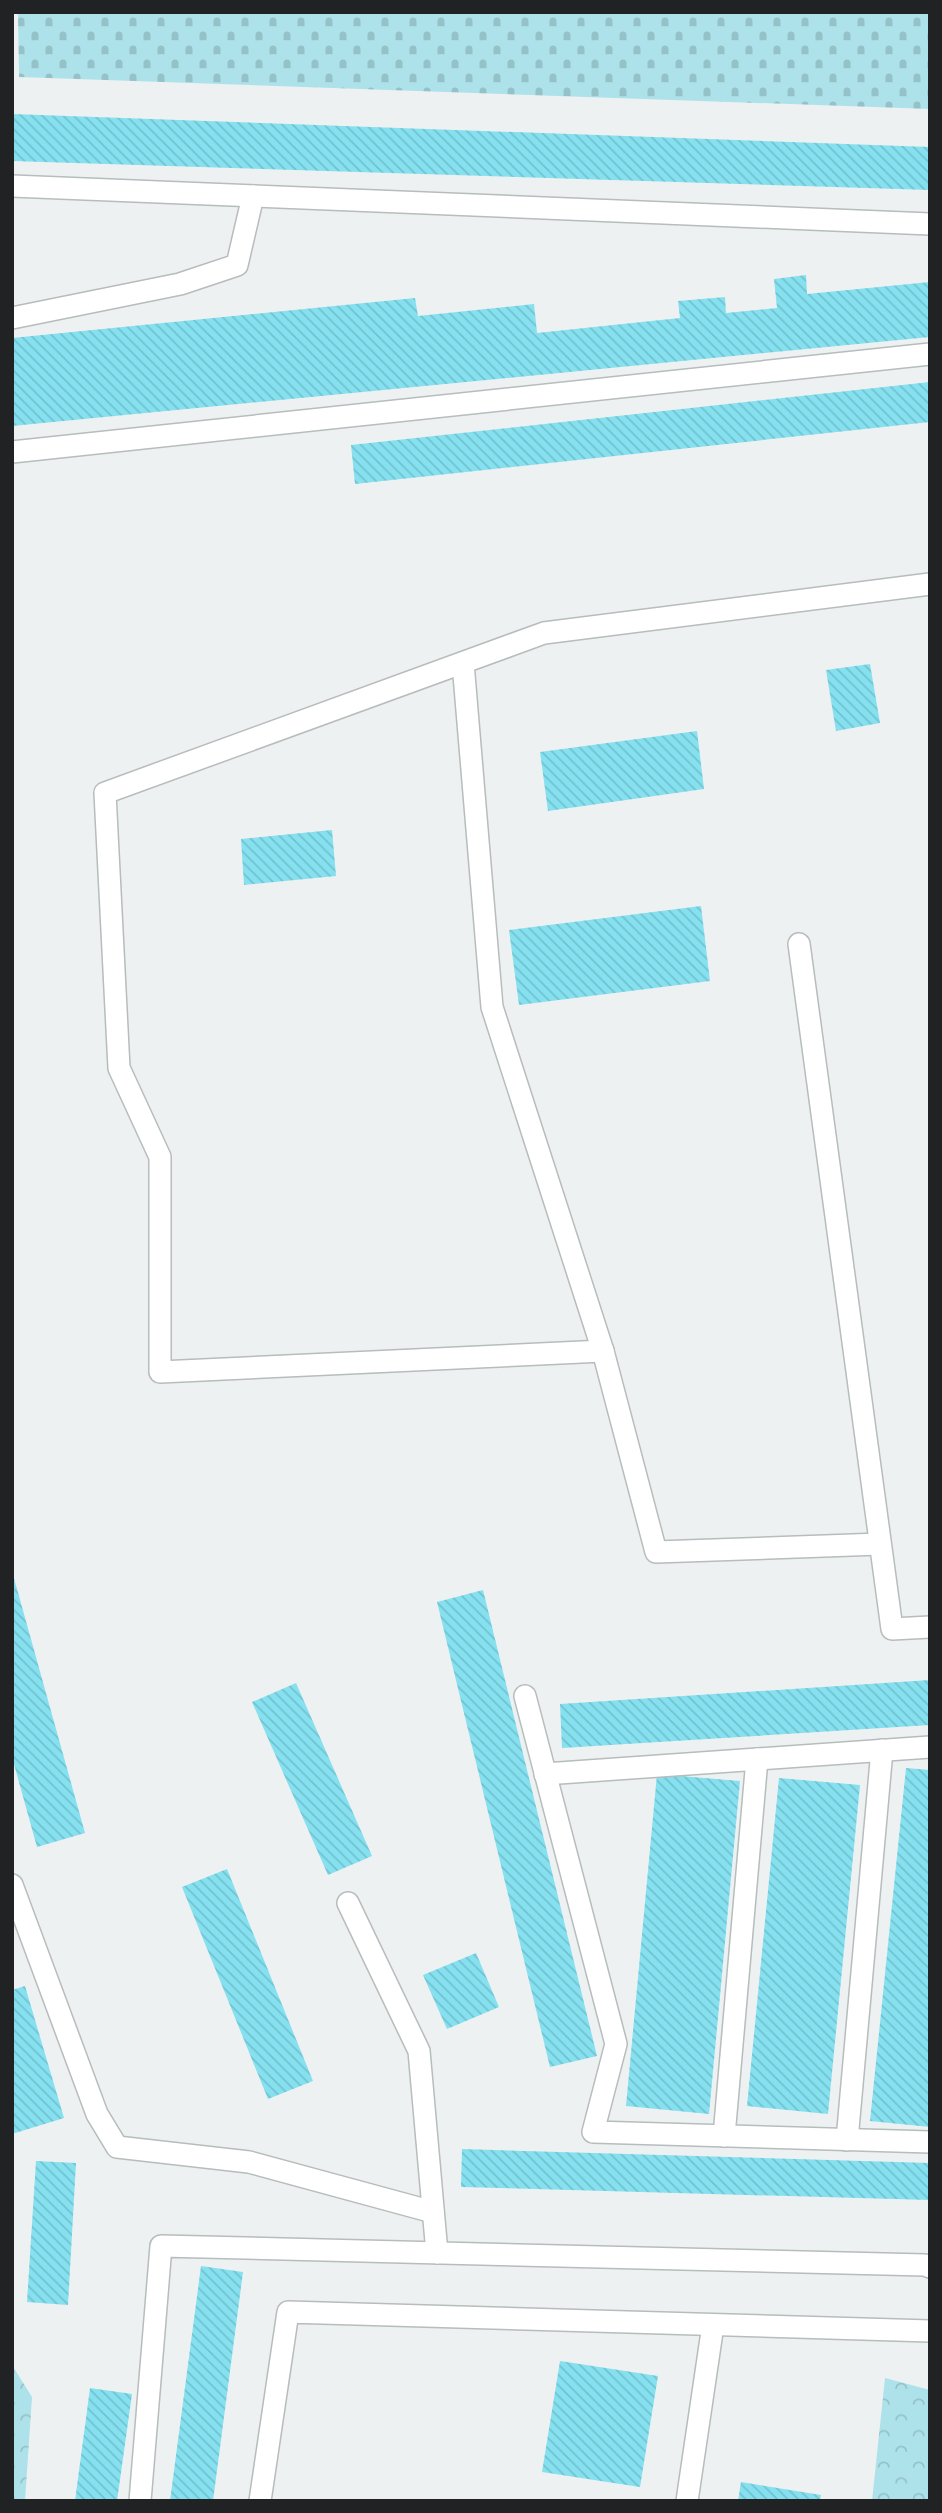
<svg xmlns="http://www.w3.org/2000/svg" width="942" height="2513" viewBox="0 0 942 2513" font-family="'PT Sans Narrow',sans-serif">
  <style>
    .forest { fill: url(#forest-crowns) }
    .cemetery { fill: url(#cemetery-stones) }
    .building { fill: url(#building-back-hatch) }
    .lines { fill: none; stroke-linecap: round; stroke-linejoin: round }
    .service-casing { stroke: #b7bcbc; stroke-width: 24 }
    .service { stroke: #fff; stroke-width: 21 }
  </style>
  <defs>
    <pattern id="forest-crowns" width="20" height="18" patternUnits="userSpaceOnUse" patternTransform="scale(1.75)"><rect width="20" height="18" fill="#ade2ea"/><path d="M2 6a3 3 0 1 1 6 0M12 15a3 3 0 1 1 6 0" fill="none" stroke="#95c2c8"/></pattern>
    <pattern id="cemetery-stones" width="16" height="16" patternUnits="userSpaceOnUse" patternTransform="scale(1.75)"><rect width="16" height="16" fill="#ade2ea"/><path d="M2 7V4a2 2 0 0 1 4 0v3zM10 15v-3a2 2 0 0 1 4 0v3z" fill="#95c2c8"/></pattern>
    <pattern id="building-back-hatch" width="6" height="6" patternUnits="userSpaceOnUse" patternTransform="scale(1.75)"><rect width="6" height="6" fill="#85e1f0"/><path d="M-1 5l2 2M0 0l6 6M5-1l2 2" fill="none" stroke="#73c1ce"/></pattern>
  </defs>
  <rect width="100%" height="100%" fill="#edf1f2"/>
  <g class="forest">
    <path d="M12 2365 32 2397 25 2501H12Z"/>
    <path d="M885 2378 930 2390V2501H872Z"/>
  </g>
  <path class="cemetery" d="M18 12H930V109L19 77Z"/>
  <g class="building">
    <path d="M12 114 930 147V190L12 161Z"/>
    <path d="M806 275 807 294 930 282V337L12 426V338L415 298 418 316 534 304 537 333 680 318 678 301 725 297 726 313 777 308 774 279Z"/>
    <path d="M930 382V422L355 484 351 445Z"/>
    <path d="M870 664 880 723 836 731 826 670Z"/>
    <path d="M697 731 704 789 548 811 540 752Z"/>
    <path d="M332 830 336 876 244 885 241 839Z"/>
    <path d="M701 906 710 981 519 1005 509 930Z"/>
    <path d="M12 1571 85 1833 37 1847 12 1757Z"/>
    <path d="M483 1590 597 2056 550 2067 437 1602Z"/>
    <path d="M930 1680V1725L562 1748 560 1704Z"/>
    <path d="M296 1683 372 1856 328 1875 252 1702Z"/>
    <path d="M906 1768 930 1770V2127L870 2121Z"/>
    <path d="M657 1774 740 1781 709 2114 626 2106Z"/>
    <path d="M779 1778 860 1785 828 2114 747 2106Z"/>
    <path d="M227 1869 313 2081 268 2099 182 1887Z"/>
    <path d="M476 1953 499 2007 447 2029 423 1975Z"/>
    <path d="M25 1986 64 2118 12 2134V1990Z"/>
    <path d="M462 2149 930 2163V2200L461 2187Z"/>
    <path d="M36 2161 76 2163 68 2305 27 2302Z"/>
    <path d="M201 2266 243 2272 213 2501H170Z"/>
    <path d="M560 2361 658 2376 640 2487 542 2472Z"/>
    <path d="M90 2388 132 2394 117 2501H75Z"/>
    <path d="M741 2482 821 2495 820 2501H738Z"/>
  </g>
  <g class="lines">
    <g class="service-casing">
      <g id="service">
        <path d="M12 186 930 224"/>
        <path d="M12 318 180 284 237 265 253 196"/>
        <path d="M12 452 930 354"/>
        <path d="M463 663 492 1007 603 1351 656 1552 880 1544"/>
        <path d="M799 944 892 1629 930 1627"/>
        <path d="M603 1351 160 1372V1157L119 1068 105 793 544 633 930 584"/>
        <path d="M525 1696 616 2044 593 2132 930 2142"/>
        <path d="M545 1774 930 1747"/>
        <path d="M12 1885 97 2114 117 2147 249 2162 433 2212"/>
        <path d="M348 1903 419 2051 437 2253"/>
        <path d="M724 2136 757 1759"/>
        <path d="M847 2140 882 1750"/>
        <path d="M140 2501 161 2246 925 2265 930 2267"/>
        <path d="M260 2501 288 2312 930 2331"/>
        <path d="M687 2501 713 2325"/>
      </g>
    </g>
    <use href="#service" class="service"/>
  </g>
  <rect width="942" height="2513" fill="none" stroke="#212223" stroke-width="28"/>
</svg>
